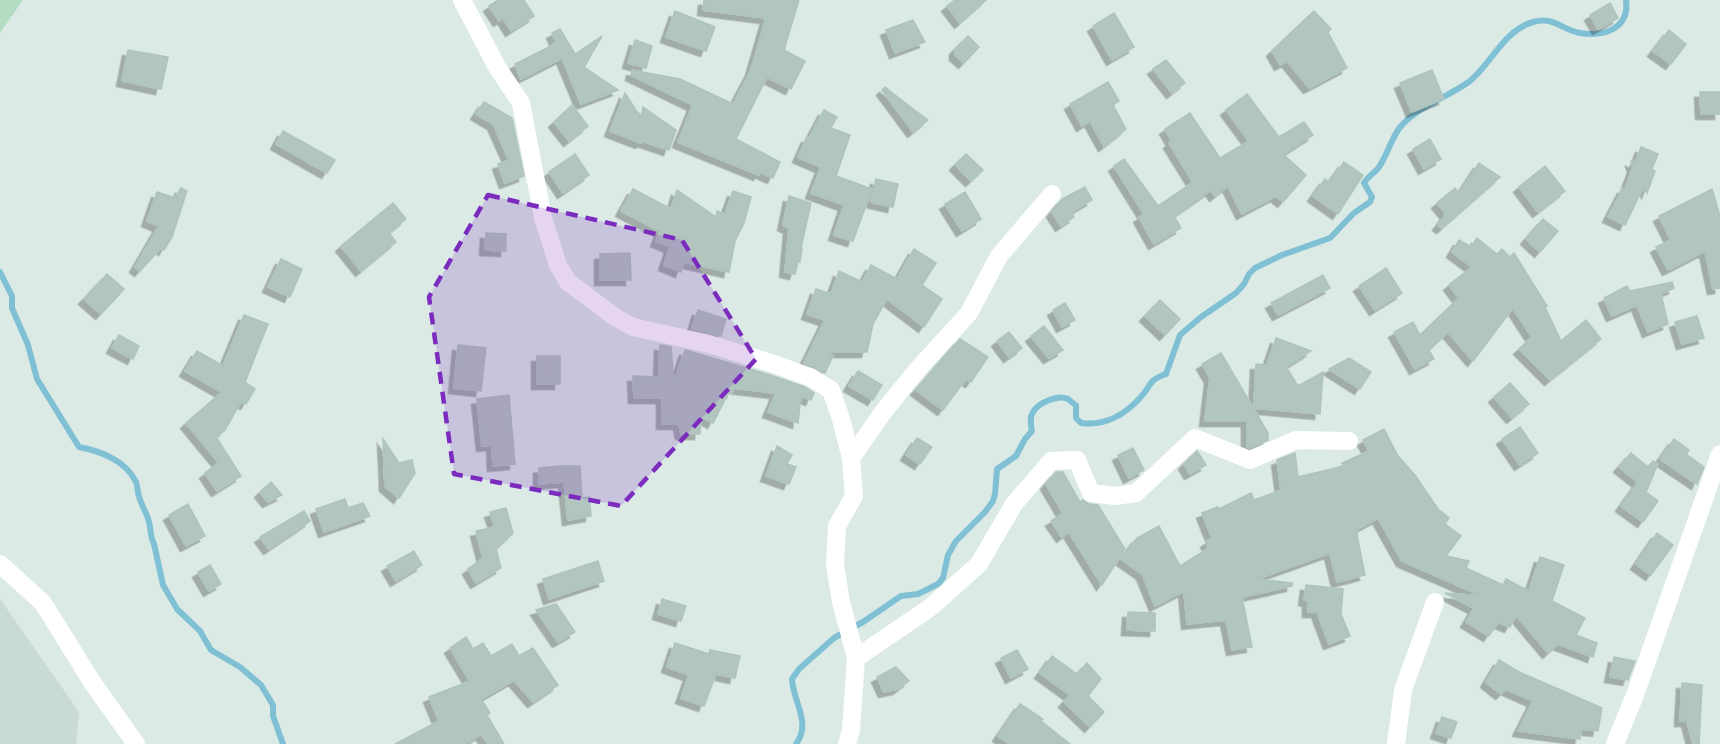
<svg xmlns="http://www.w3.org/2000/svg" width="1720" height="744" viewBox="0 0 1720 744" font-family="Helvetica,sans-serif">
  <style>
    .built { fill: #cadad4 }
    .green { fill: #b3ddc2 }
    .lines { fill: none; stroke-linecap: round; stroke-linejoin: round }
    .stream { stroke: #7fc0d4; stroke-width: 6 }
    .building { fill: #b2c5be; stroke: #aec4bd; stroke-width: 1.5; filter: url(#shadow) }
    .minor { stroke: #fff; stroke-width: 18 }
    .marked { fill: #7b2cbf; fill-opacity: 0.2; stroke: #7b2cbf; stroke-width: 4.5; stroke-dasharray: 12 8; stroke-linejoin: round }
  </style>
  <defs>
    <filter id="shadow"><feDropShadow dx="-5.5" dy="5.5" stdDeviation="0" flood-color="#0004"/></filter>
  </defs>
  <rect width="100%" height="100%" fill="#dceae5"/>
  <path class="built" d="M0 599 79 712 76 744H0Z"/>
  <path class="green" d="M0 0H23L0 33Z"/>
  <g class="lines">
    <g class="stream">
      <path d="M0 272 12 296V308L28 345 37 379 79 447C101 451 126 461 136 482 138 487 137 491 139 496 141 505 147 513 149 522 151 529 150 537 154 544L163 585 177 609 200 631 211 650 240 667 261 685 273 705V716L283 744"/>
      <path d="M796 744C812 723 793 702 792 679L799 669 834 638 863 622 901 596 918 594 938 584 943 578 948 555 956 541 985 512 993 501 995 494 997 469 1016 456 1025 439 1032 431C1031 425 1029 418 1033 412 1038 403 1058 394 1068 399 1071 401 1073 404 1076 405V418L1081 423C1104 426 1124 415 1139 399 1153 385 1146 381 1166 374L1180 335 1201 317 1236 293 1244 284 1249 274 1255 268 1282 255 1330 238 1354 213 1370 202 1372 197 1364 183C1368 176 1375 173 1379 167 1388 154 1391 138 1401 126 1419 106 1448 97 1470 81 1491 64 1504 30 1533 22 1554 16 1562 30 1580 33 1605 37 1630 28 1626 0"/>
    </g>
  </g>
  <g class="building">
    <path d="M498 0H524L534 16 511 31 503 18 499 21 489 6Z"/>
    <path d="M704 0H799L784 50 805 61 791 89 767 77 736 139 780 162 773 178 760 172 759 175 678 142 693 105 631 75 632 70 680 79 733 104 751 70 766 18 703 10Z"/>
    <path d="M955 0H986L960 23 947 6Z"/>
    <path d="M1610 3 1618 18 1598 29 1590 15Z"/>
    <path d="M675 11 715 27 706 51 666 37Z"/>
    <path d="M1314 11 1331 29 1328 32 1347 68 1309 88 1287 61 1280 65 1272 51Z"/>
    <path d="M1114 13 1134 47 1112 60 1093 26Z"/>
    <path d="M913 20 925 42 895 53 886 30Z"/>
    <path d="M560 29 575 54 602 36 584 67 618 90 581 104 562 58 521 79 515 64 551 46 556 42 552 33Z"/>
    <path d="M1669 30 1686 44 1671 64 1653 51Z"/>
    <path d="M968 36 979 47 964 63 955 55V49Z"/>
    <path d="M635 40 652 46 646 68 628 63Z"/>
    <path d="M128 50 168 57 161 89 122 81Z"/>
    <path d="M1166 60 1185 83 1172 93 1153 69Z"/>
    <path d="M1432 70 1444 99 1412 112 1400 83Z"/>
    <path d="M1108 82 1119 101 1113 105 1126 129 1104 146 1090 121 1082 126 1070 104Z"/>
    <path d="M885 87 913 109 928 120 913 132 882 90Z"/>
    <path d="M1700 92H1720V114H1701Z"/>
    <path d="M625 93 641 118 643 107 676 130 669 150 642 141 641 143 610 131Z"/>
    <path d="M1247 94 1279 137 1304 122 1313 135 1283 154 1306 175 1283 202 1276 196 1242 214 1228 186 1215 196 1211 190 1174 216 1181 228 1154 244 1139 217 1144 214 1114 166 1124 159 1158 206 1193 182 1169 143 1172 141 1165 129 1190 113 1220 158 1249 141 1226 110Z"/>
    <path d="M484 102 512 118 524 176 505 183 498 164 509 160 493 124 476 114Z"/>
    <path d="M572 105 588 126 569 141 554 122Z"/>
    <path d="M824 110 837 117 831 128 850 135 836 176 872 189 853 241 834 235 844 205 811 193 821 167 798 157 807 137 809 138Z"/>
    <path d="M283 131 335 160 327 173 276 144Z"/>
    <path d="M1430 139 1441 159 1424 169 1413 149Z"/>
    <path d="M1641 147 1658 154 1652 169 1655 171 1647 193 1644 186 1625 225 1608 217 1623 188 1625 189 1633 167 1631 161 1635 163Z"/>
    <path d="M575 154 589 175 563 193 549 172Z"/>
    <path d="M966 154 983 170 971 181 955 165Z"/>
    <path d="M1344 162 1363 175 1338 214 1313 196 1325 179 1329 183Z"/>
    <path d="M1479 163 1500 177 1442 228 1438 225 1446 214 1437 203 1455 188 1459 194Z"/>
    <path d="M1545 166 1565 191 1538 212 1519 187Z"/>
    <path d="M876 179 898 184 893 207 871 202Z"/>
    <path d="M1085 187 1092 200 1071 212 1074 217 1061 226 1052 212 1062 199Z"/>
    <path d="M181 188 187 191 172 237 164 250 161 248 140 271 135 267 159 226 147 221 157 192 175 198Z"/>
    <path d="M633 189 671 209 677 190 716 217 717 211 725 214 733 191 751 197 744 223 735 241 729 272 684 262 681 272 664 265 670 247 656 241 660 231 621 211Z"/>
    <path d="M1712 189 1720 216V288L1713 289 1705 251 1668 270 1656 247 1671 240 1659 216Z"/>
    <path d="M965 192 981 219 962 231 945 204Z"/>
    <path d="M789 196 811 203 801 248H802L800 262H798L795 274 785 272 789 228 783 225Z"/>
    <path d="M393 203 406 219 389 233 396 242 361 271 341 246Z"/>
    <path d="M1543 219 1558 231 1540 252 1526 239Z"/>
    <path d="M486 233 506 234V251L485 250Z"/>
    <path d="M1477 238 1497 254 1502 249 1510 257 1514 253 1547 306 1545 307 1561 341 1586 320 1601 339 1550 380 1519 349 1532 337 1513 308 1473 361 1448 332 1429 350 1434 359 1415 369 1394 332 1413 322 1420 335 1459 298 1449 285 1472 267 1452 252 1459 240 1471 247Z"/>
    <path d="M914 249 936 263 922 285 942 299 924 327 887 299 873 324 867 352H826L833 356 825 373 804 363 825 320 807 314 816 289 831 294 839 271 862 282 871 265 897 279Z"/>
    <path d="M630 253 631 280H600V254Z"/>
    <path d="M281 259 302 269 290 297 268 287Z"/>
    <path d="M1386 268 1402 293 1375 310 1359 286Z"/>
    <path d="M107 274 124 289 101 314 84 299Z"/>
    <path d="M1323 275 1330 288 1278 315 1271 303Z"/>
    <path d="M1672 282 1674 288 1661 294 1668 324 1648 332 1637 305 1612 316 1604 298 1627 286 1630 291Z"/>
    <path d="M1160 300 1180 319 1165 335 1145 316Z"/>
    <path d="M1065 303 1075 320 1062 327 1053 310Z"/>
    <path d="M698 310 726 319 721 336 692 329Z"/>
    <path d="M244 315 268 324 245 382 255 389 246 404 241 402 225 430 216 437 241 476 217 491 205 473 219 463 186 423 222 392 185 371 197 351 223 366Z"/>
    <path d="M1697 316 1704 338 1682 344 1675 322Z"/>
    <path d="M1044 326 1063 350 1049 358 1031 336Z"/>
    <path d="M1009 332 1022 348 1009 357 997 341Z"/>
    <path d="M119 335 139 346 133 359 112 348Z"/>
    <path d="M1276 338 1311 351 1286 367 1298 386 1323 372 1320 414 1254 408 1256 364 1267 365Z"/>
    <path d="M960 339 988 357 971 382 966 379 943 410 916 390Z"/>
    <path d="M458 345 486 348 481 391 454 388Z"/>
    <path d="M660 345 671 347 674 383 685 350 767 374 805 387 814 393 811 400 801 396 798 423 768 412 776 393 733 388 732 393 729 392 713 423 701 416 700 434H681L679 424H662V398H634L633 376 659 377Z"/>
    <path d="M1221 353 1268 433V440L1250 448 1247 447V421H1205L1210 378 1202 364Z"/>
    <rect x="537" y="356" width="23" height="28"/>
    <path d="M1349 358 1371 372 1360 389 1329 369Z"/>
    <path d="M858 371 882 385 873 400 849 386Z"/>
    <path d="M1510 383 1529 404 1512 418 1494 397Z"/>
    <path d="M509 395 515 464 493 466 492 445 482 446 477 399Z"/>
    <path d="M1520 427 1538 453 1520 465 1502 439Z"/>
    <path d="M1384 429 1398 456 1415 475 1438 509 1449 518 1445 524 1461 536 1446 556 1469 561 1466 568 1503 585 1506 579 1529 591 1540 557 1564 565 1552 601 1585 618 1576 635 1597 643 1593 657 1558 644 1548 653 1516 615 1510 627 1498 622 1489 636 1466 622 1474 608 1445 593 1482 596 1402 561 1378 518 1356 530 1365 575 1337 582 1330 553 1257 579 1292 583V586L1242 597 1252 647 1232 650 1226 620 1187 624 1184 591 1155 606 1142 574 1121 559 1137 538 1159 526 1180 566 1209 548 1206 542 1212 538 1202 513 1218 507 1219 509 1251 493 1254 500 1281 490 1277 460 1295 453 1298 477 1344 466 1342 463 1369 451 1363 440Z"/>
    <path d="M917 438 932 447 920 464 906 455Z"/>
    <path d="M383 439 399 463 412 460 415 473 399 498 385 486Z"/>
    <path d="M1674 439 1689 450 1686 454 1704 467 1697 484 1660 459Z"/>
    <path d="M777 446 792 455 787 464 796 467 789 484 766 476Z"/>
    <path d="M1133 448 1144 470 1129 478 1118 455Z"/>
    <path d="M1197 451 1206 465 1190 474 1184 464Z"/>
    <path d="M1631 453 1648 467 1653 461 1658 464 1646 492 1658 501 1643 522 1621 506 1638 482 1619 467Z"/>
    <path d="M561 466H580L582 498 589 497 591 516 568 520 564 482 539 484V468Z"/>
    <path d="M1056 472H1063L1080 502 1083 500 1089 504 1098 505 1125 549 1102 585 1069 532 1062 537 1051 521 1063 513 1046 484Z"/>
    <path d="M271 482 282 495 268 502 260 492Z"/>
    <path d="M345 499 348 508 363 503 370 516 324 532 316 509Z"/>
    <path d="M188 504 205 536 186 546 169 515Z"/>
    <path d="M506 508 513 533 496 549 501 568 476 583 468 569 483 558 476 531 495 527 490 512Z"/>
    <path d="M304 511 310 521 269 549 260 537Z"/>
    <path d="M1657 533 1673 545 1651 575 1636 564Z"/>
    <path d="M414 551 422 565 396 581 387 566Z"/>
    <path d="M598 561 604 581 549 599 543 579Z"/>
    <path d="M210 565 221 584 209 591 198 572Z"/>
    <path d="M1306 585 1343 589 1341 614 1350 636 1329 644 1317 612H1308V601L1304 600Z"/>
    <path d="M662 599 686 606 681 621 658 614Z"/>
    <path d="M556 604 575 632 558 642 536 610Z"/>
    <path d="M1128 612 1155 613V631L1127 630Z"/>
    <path d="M466 637 473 649 483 643 491 656 512 644 519 656 533 648 558 685 533 702 514 680 481 699 490 713 487 715 504 744H488L481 734 465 744H395L439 721 429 697 470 681 450 648Z"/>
    <path d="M675 643 709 654 710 650 740 656 735 678 716 674 704 706 681 698 689 675 667 667Z"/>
    <path d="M1017 650 1028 669 1011 678 1001 658Z"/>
    <path d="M1052 656 1077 674 1087 663 1101 679 1088 696 1104 712 1090 727 1064 702 1070 695 1040 673Z"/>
    <path d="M1614 657 1635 661 1628 680 1610 677Z"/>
    <path d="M1499 660 1519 672 1602 708 1598 731 1582 729 1580 739 1518 731 1533 701 1506 689 1501 694 1486 682Z"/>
    <path d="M896 667 909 681 898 689 884 692 877 677Z"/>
    <path d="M1682 683 1702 685 1699 744H1693L1687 721H1680Z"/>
    <path d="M1020 704 1043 719 1041 721 1070 744H1010L998 736Z"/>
    <path d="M1442 717 1457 722 1451 738 1436 733Z"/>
  </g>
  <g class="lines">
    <g class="minor">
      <path d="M462 0 497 67 521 103 543 218 558 265 568 282 615 317 633 327 709 344 771 363 810 377 831 390 841 419 851 458 854 496 837 526 835 565 841 602 856 658 851 730 847 744"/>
      <path d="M851 458 884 411 917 370 969 313 999 256 1052 194"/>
      <path d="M0 564 43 603 92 682 136 744"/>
      <path d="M856 658 931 607 979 564 1014 504 1051 461 1077 460 1091 493 1115 496 1136 493 1195 438 1250 460 1296 440 1349 441"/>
      <path d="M1396 744 1403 690 1435 602"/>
      <path d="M1615 744 1635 695 1720 454"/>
    </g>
  </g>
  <path class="marked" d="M488 195 682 240 756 359 621 506 454 474 429 297Z"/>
</svg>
